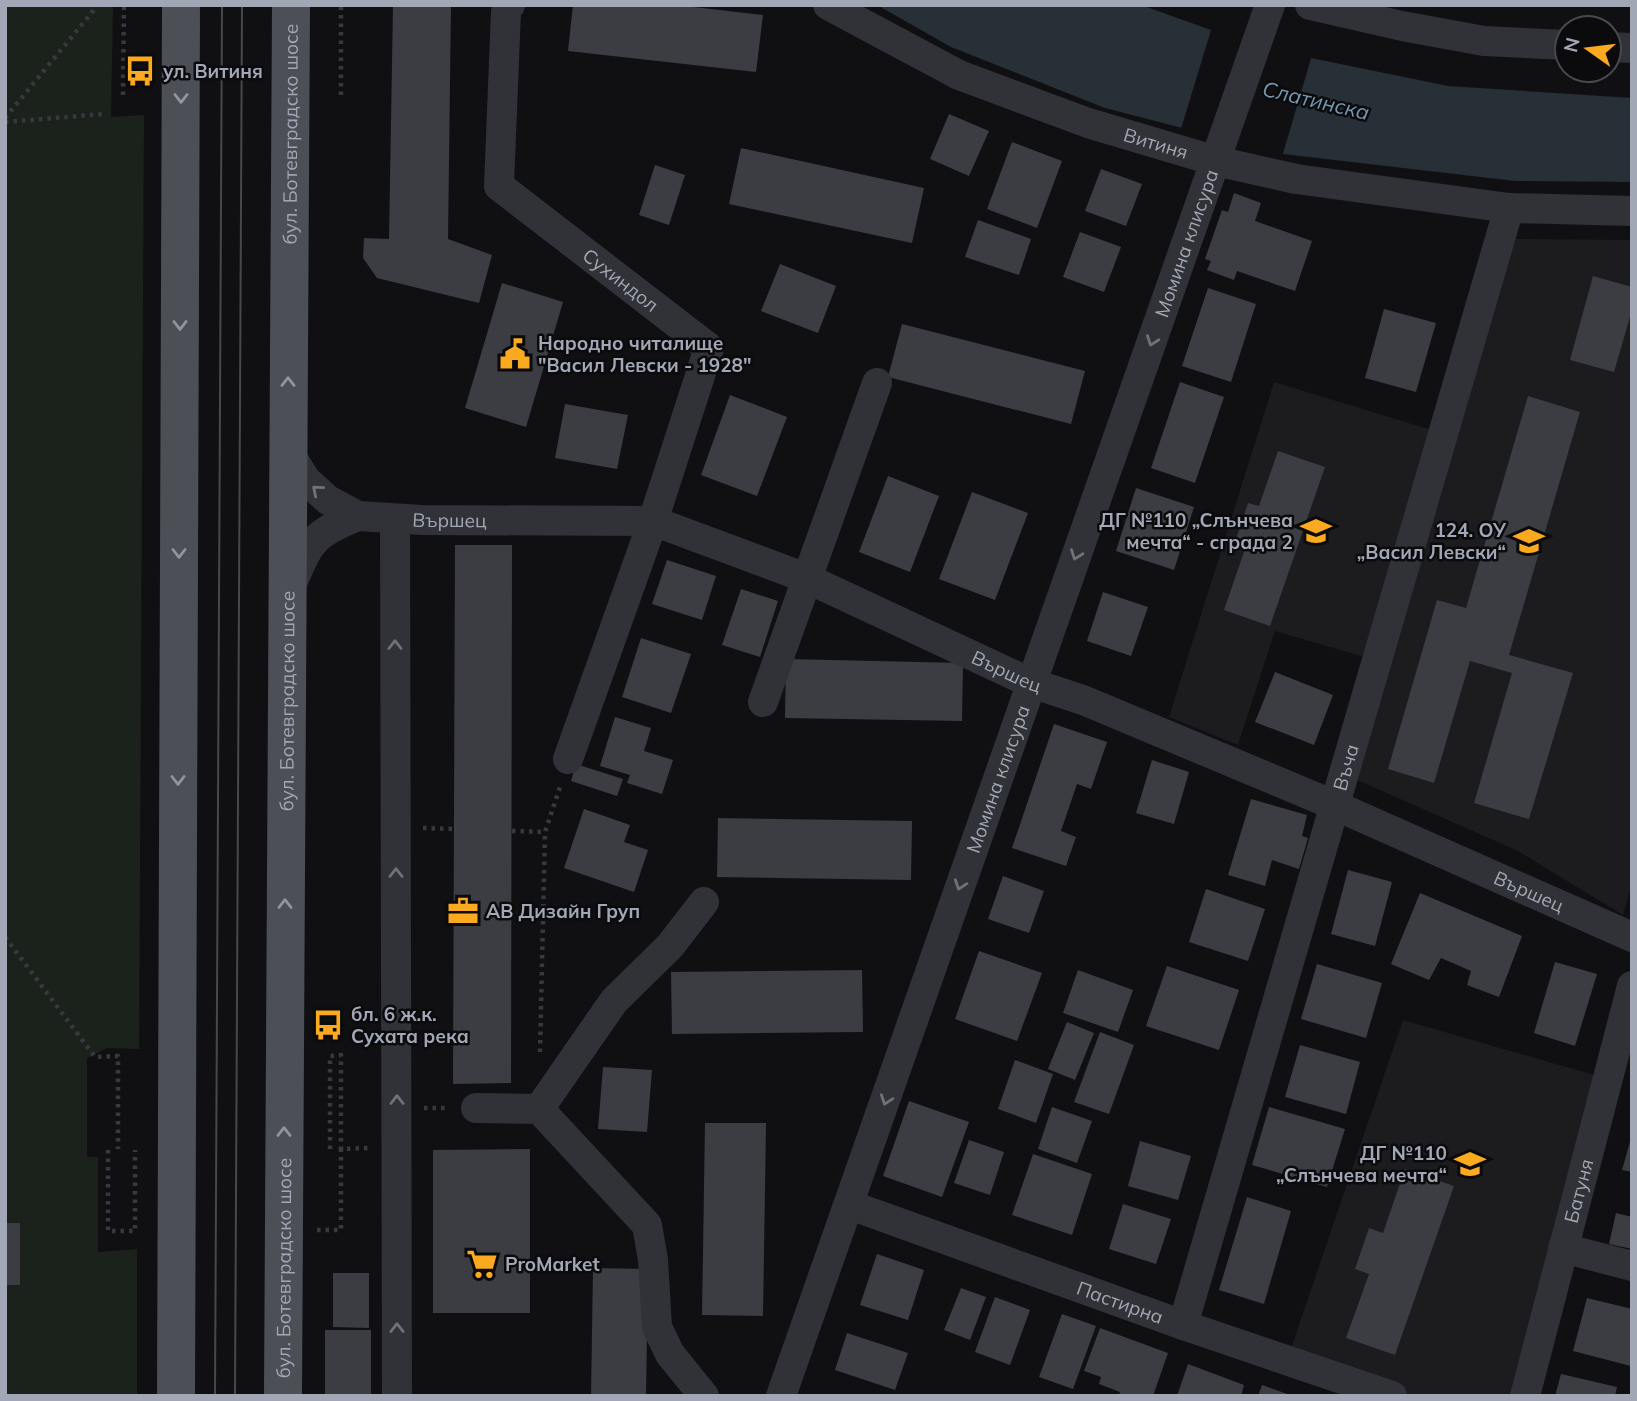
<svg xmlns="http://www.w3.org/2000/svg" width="1637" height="1401" viewBox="0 0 1637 1401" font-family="Mulish,sans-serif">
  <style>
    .built { fill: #1c1c1f }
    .green { fill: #1b221b }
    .water { fill: #263036 }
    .pier { fill: #101012 }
    .building { fill: #3c3d42 }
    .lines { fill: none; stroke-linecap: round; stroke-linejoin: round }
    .path { stroke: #37393e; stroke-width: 4.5; stroke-dasharray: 3.5 5; stroke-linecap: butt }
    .minor { stroke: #313237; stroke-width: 30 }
    .major { stroke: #4d4f56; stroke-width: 38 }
    .tram { stroke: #46484e; stroke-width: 2 }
    .oneway { stroke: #9095a1 }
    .oneway2 { stroke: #6f727c }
    .labels { text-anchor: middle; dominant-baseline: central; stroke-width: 5; stroke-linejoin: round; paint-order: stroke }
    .poi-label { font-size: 19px; font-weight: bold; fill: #a1a7b4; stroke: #0b0b0d; text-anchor: start }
    .street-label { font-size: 19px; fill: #a1a7b4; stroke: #0b0b0d }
    .water-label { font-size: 21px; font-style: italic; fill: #7597b1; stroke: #0b0b0d }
  </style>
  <rect width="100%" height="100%" fill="#101012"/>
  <g class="built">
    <path d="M1515 239 1632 240V883L1623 915 1516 850 1357 780Z"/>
    <path d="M1274 382 1435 431 1368 658 1275 631 1238 745 1169 717Z"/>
    <path d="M1403 1020 1608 1079 1525 1396H1395L1287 1360Z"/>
  </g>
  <path class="green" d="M5 5H113L111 117 144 115 139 1049 107 1048 87 1058V1157H98V1252L137 1249V1396H5Z"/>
  <path class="water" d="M877 5H1141L1211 30 1311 58 1448 86 1632 98V182L1515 181 1283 154 1105 108 951 47Z"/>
  <path class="pier" d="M1212 27 1312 55 1282 157 1180 132Z"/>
  <g class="building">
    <path d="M393 5H451L448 239 492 255 479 303 377 278 363 258 364 238 389 239Z"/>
    <path d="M573 5H676L763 15 756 72 568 51Z"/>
    <path d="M949 114 989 131 969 176 930 159Z"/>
    <path d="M1012 142 1062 161 1037 228 987 209Z"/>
    <path d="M741 148 924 188 912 243 729 204Z"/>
    <path d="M655 165 685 175 669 225 639 215Z"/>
    <path d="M1101 169 1142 184 1126 226 1085 211Z"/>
    <path d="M1234 193 1261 203 1255 221 1312 241 1295 291 1237 271 1234 280 1207 270 1211 261 1205 259 1222 210 1228 212Z"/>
    <path d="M978 220 1031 239 1019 275 965 257Z"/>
    <path d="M1080 232 1121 247 1104 292 1063 277Z"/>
    <path d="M780 264 836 286 818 333 761 311Z"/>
    <path d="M1593 276 1632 287V310L1614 372 1570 360Z"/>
    <path d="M502 283 563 302 526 427 465 408Z"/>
    <path d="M1208 288 1256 304 1231 382 1182 366Z"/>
    <path d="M1384 309 1436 323 1416 392 1365 378Z"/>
    <path d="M902 324 1085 371 1071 424 888 377Z"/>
    <path d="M1180 382 1224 397 1195 483 1151 468Z"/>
    <path d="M730 395 787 417 757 496 701 475Z"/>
    <path d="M1528 396 1580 412 1509 655 1573 673 1529 819 1474 803 1512 673 1470 661 1434 783 1388 769 1437 600 1466 608Z"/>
    <path d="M565 404 628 415 617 469 555 458Z"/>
    <path d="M1278 451 1325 467 1270 626 1224 610 1246 546 1235 542 1248 503 1259 506Z"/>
    <path d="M888 476 939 496 910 572 859 552Z"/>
    <path d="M1136 488 1194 507 1174 570 1116 551Z"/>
    <path d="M972 492 1028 513 995 600 939 579Z"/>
    <path d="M455 545H512L511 1083 453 1084Z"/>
    <path d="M667 560 716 576 702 620 652 604Z"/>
    <path d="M741 589 778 601 760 657 722 645Z"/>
    <path d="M1103 592 1148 607 1131 656 1087 641Z"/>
    <path d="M641 638 691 654 671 713 622 697Z"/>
    <path d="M786 659 963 663 962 721 785 718Z"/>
    <path d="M1275 672 1333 695 1314 745 1255 722Z"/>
    <path d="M615 717 651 728 644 751 673 760 662 794 627 783 630 775 600 766Z"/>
    <path d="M1054 724 1107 742 1091 789 1077 784 1061 831 1076 837 1066 866 1012 848Z"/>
    <path d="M1152 760 1189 772 1174 824 1136 813Z"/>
    <path d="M576 764 623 779 617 796 571 781Z"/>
    <path d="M1251 799 1307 815 1302 836 1308 838 1299 869 1272 860 1265 886 1228 875Z"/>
    <path d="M584 809 630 825 624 842 648 850 634 892 564 868Z"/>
    <path d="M718 818 912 821 911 880 717 877Z"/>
    <path d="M1348 870 1392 882 1375 946 1331 934Z"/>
    <path d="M1003 876 1044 891 1029 933 988 919Z"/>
    <path d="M1206 889 1265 909 1248 961 1189 942Z"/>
    <path d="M1420 893 1522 936 1499 997 1467 985 1471 971 1441 958 1429 980 1391 964Z"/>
    <path d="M979 951 1042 973 1017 1041 955 1019Z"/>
    <path d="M1555 962 1597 974 1575 1046 1534 1033Z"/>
    <path d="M1317 964 1382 983 1366 1038 1301 1019Z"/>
    <path d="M1167 966 1239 990 1219 1050 1146 1026Z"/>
    <path d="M862 970 863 1032 672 1034 671 972Z"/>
    <path d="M1078 970 1133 990 1118 1032 1063 1013Z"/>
    <path d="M1067 1022 1094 1033 1075 1080 1048 1069Z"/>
    <path d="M1100 1032 1134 1045 1109 1114 1074 1102Z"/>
    <path d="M1300 1045 1360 1062 1346 1114 1285 1097Z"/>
    <path d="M1015 1060 1053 1074 1036 1123 998 1109Z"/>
    <path d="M603 1067 652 1070 647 1132 598 1129Z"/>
    <path d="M909 1101 969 1122 942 1197 883 1176Z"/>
    <path d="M1052 1107 1092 1121 1077 1163 1038 1149Z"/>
    <path d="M1269 1107 1345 1129 1327 1187 1252 1165Z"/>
    <path d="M705 1123H766L763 1316 702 1315Z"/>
    <path d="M1631 1138H1632V1172L1622 1170Z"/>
    <path d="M969 1140 1004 1152 990 1195 954 1183Z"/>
    <path d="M1140 1141 1191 1156 1178 1200 1128 1186Z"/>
    <path d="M530 1149V1313H433V1150Z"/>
    <path d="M1033 1154 1092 1174 1072 1235 1012 1215Z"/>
    <path d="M1405 1169 1454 1186 1395 1355 1346 1338 1369 1274 1355 1269 1369 1228 1383 1233Z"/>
    <path d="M1247 1197 1291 1211 1264 1304 1219 1290Z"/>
    <path d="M1123 1204 1171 1219 1156 1264 1109 1249Z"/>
    <path d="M1616 1213 1632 1217V1249L1609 1244Z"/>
    <rect x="5" y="1223" width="15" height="62"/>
    <path d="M877 1254 924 1270 908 1320 860 1305Z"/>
    <path d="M593 1268 648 1269 646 1396H591Z"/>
    <path d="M333 1273H369V1328L333 1327Z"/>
    <path d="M961 1288 986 1297 970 1340 944 1330Z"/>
    <path d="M995 1297 1030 1310 1010 1365 975 1352Z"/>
    <path d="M1587 1298 1632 1309 1631 1366 1573 1351Z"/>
    <path d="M1062 1314 1096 1326 1073 1389 1039 1377Z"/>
    <path d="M1100 1328 1168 1353 1153 1396H1119L1120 1392 1099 1384 1101 1377 1084 1371Z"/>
    <rect x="325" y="1330" width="46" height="66"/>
    <path d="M847 1333 908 1353 895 1390 835 1370Z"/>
    <path d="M1188 1364 1244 1385 1241 1396H1177Z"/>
    <path d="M1561 1374 1617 1387 1615 1396H1555Z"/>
    <path d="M1262 1385 1290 1395V1396H1258Z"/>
  </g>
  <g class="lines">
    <g class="path">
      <path d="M123 95 124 5"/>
      <path d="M341 95V5"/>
      <path d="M5 118 98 5"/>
      <path d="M5 122 103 114"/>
      <path d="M423 828 454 829"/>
      <path d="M512 831 545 832"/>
      <path d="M5 937 95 1057 118 1056V1149"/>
      <path d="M540 1052 545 832 560 787"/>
      <path d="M424 1108H447"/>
      <path d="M330 1149V1056L341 1055V1149L369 1148"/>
      <path d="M108 1150V1231H135V1150"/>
      <path d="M317 1230H341V1149"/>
    </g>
    <g class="minor">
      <path id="s1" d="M510 5 506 11 499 186 709 348 653 521 568 759"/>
      <path id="s2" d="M828 5 959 75 1088 123 1216 161 1296 179 1509 208 1632 211"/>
      <path d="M1310 5 1402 26 1484 41 1567 45"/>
      <path d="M1609 47 1632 48"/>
      <path id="s3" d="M287 450 306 480 328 500 358 516 422 520 653 521 806 578 1031 683 1083 700 1334 805 1632 937"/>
      <path d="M395 519 397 1396"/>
      <path d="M290 588C310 542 310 535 358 516"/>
      <path d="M763 702 877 383"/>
      <path d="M476 1108 539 1109 647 1225 653 1260 657 1327 670 1354 704 1396"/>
      <path d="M539 1109 614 1001 670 946 704 902"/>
      <path id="s4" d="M850 1205 1183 1325 1392 1396"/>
      <path d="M1563 1248 1632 1266"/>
      <path id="s5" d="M1183 1325 1509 208"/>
      <path id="s6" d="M781 1396 1270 5"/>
      <path id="s7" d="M1525 1396 1632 986"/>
    </g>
    <g class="major">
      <path d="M176 1396 181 5"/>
      <path id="s8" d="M283 1396 291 5"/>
    </g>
    <g class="tram">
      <path d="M215 1396 222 5"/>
      <path d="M235 1396 242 5"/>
    </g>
  </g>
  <defs><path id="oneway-chevron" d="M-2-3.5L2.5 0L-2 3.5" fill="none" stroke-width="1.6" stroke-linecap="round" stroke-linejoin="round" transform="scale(1.75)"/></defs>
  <g class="oneway">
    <use href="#oneway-chevron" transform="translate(181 98) rotate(90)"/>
    <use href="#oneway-chevron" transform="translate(180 325) rotate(90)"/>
    <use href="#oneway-chevron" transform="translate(288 382) rotate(-90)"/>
    <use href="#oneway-chevron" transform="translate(179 553) rotate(90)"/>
    <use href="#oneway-chevron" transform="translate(178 780) rotate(90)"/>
    <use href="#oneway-chevron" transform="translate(285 904) rotate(-90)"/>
    <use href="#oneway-chevron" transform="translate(284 1132) rotate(-90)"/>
  </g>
  <g class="oneway2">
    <use href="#oneway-chevron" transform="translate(1152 341) rotate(110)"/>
    <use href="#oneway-chevron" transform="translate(317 490) rotate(-139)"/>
    <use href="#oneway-chevron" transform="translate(1076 555) rotate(110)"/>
    <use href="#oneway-chevron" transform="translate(395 645) rotate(-90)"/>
    <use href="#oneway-chevron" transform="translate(396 873) rotate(-90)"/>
    <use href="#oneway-chevron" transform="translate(960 885) rotate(109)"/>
    <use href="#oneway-chevron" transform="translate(397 1100) rotate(-90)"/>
    <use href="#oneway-chevron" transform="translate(886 1100) rotate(109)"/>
    <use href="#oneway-chevron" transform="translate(397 1328) rotate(-90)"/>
  </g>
  <defs>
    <g id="bus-bare" transform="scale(2.415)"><path d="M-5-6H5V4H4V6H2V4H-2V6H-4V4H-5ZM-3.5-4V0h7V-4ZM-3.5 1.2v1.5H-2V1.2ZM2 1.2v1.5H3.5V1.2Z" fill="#fbaa1f" stroke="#0b0b0d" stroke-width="2.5" paint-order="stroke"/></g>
    <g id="civic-bare" transform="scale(2.415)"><path d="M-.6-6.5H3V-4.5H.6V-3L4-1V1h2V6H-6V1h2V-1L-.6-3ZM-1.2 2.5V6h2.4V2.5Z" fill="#fbaa1f" stroke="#0b0b0d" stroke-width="2.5" paint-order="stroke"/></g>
    <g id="school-bare" transform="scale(2.415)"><path d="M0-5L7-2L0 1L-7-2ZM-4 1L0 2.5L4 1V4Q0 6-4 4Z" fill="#fbaa1f" stroke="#0b0b0d" stroke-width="2.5" paint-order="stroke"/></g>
    <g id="office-bare" transform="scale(2.415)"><path d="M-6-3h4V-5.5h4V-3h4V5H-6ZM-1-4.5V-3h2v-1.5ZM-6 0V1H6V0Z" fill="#fbaa1f" stroke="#0b0b0d" stroke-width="2.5" paint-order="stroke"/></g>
    <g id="supermarket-bare" transform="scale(2.415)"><path d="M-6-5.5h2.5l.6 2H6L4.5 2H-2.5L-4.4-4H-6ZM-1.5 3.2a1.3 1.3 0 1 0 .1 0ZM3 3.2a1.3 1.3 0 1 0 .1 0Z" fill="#fbaa1f" stroke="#0b0b0d" stroke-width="2.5" paint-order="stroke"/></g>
  </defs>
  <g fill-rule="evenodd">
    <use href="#bus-bare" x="140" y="71"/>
    <use href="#civic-bare" x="515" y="354"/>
    <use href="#school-bare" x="1316" y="531"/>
    <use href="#school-bare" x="1529" y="541"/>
    <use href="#office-bare" x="463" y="911"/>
    <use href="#bus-bare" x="328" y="1025"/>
    <use href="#school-bare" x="1470" y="1164"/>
    <use href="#supermarket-bare" x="482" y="1264"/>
  </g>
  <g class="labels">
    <g class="poi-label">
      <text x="163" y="71">ул. Витиня</text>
      <text x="538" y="343">Народно читалище<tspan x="538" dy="22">"Васил Левски - 1928"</tspan></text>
      <text x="1293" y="520" text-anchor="end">ДГ №110 „Слънчева<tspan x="1293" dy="22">мечта“ - сграда 2</tspan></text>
      <text x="1506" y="530" text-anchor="end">124. ОУ<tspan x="1506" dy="22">„Васил Левски“</tspan></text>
      <text x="486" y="911">АВ Дизайн Груп</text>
      <text x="351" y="1014">бл. 6 ж.к.<tspan x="351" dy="22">Сухата река</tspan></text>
      <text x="1447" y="1153" text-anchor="end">ДГ №110<tspan x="1447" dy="22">„Слънчева мечта“</tspan></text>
      <text x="505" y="1264">ProMarket</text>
    </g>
    <g class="street-label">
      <text stroke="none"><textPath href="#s8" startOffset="1262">бул. Ботевградско шосе</textPath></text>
      <text stroke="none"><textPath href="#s2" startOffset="357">Витиня</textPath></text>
      <text stroke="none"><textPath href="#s6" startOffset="1222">Момина клисура</textPath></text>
      <text stroke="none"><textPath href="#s1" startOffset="336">Сухиндол</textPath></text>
      <text stroke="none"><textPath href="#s3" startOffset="191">Вършец</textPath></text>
      <text stroke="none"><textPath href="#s3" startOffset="779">Вършец</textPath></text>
      <text stroke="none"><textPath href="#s8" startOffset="695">бул. Ботевградско шосе</textPath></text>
      <text stroke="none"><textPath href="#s5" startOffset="581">Въча</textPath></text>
      <text stroke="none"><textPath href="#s6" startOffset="654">Момина клисура</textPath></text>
      <text stroke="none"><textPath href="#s3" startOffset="1346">Вършец</textPath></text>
      <text stroke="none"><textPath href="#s7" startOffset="212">Батуня</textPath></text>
      <text stroke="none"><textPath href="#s8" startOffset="128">бул. Ботевградско шосе</textPath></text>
      <text stroke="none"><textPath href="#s4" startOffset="287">Пастирна</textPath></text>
    </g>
    <g class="water-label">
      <text transform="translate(1316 100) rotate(13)">Слатинска</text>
    </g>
  </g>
  <rect width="1637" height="1401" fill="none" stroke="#a1a7b4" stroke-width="14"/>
  <g transform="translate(1588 49) rotate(284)"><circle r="33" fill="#0b0b0d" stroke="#474950" stroke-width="2"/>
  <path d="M0-5L12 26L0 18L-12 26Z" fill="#fbaa1f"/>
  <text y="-10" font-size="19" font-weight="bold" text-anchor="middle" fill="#a1a7b4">N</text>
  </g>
</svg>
